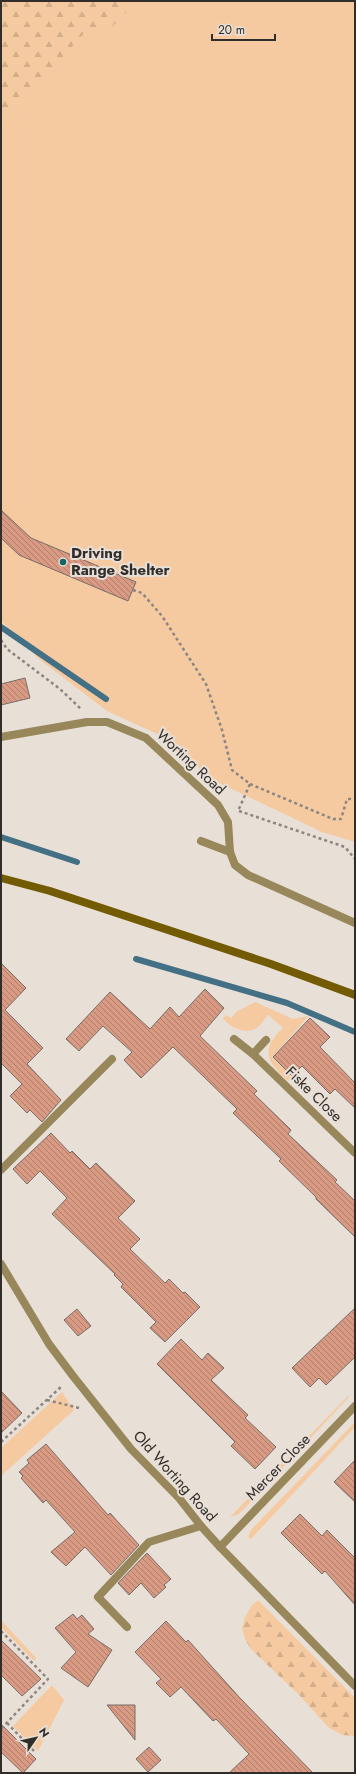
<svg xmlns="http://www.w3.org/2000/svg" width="356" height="1774" viewBox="0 0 356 1774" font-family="Jost,sans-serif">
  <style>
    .grass { fill: #f5caa1 }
    .forest { fill: url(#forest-firs) }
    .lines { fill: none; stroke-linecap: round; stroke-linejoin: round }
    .stream { stroke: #447086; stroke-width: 6 }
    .building { fill: url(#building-back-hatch); stroke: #776d69 }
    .path { stroke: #8c8580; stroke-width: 2.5; stroke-dasharray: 3 3; stroke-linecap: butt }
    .service { stroke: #97875a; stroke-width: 8 }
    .minor { stroke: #97875a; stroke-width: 8 }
    .secondary { stroke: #735b04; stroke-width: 8 }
    .poi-dot { fill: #146463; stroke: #e8dfd7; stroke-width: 1.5 }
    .labels { text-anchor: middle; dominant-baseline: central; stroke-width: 4; stroke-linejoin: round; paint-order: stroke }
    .poi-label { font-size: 15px; font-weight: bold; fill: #312d2a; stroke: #e8dfd7; text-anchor: start }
    .street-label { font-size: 15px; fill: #312d2a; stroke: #e8dfd7 }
  </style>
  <defs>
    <pattern id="forest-firs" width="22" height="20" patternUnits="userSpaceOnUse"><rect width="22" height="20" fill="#f5caa1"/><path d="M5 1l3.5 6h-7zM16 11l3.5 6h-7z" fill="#d2ae8b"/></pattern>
    <pattern id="building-back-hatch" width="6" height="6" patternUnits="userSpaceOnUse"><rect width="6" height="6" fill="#d99a83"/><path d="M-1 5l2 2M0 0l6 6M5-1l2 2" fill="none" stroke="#b17e6b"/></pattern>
  </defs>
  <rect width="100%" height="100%" fill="#e8dfd7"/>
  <g class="grass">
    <path d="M137 1H355V842L322 832 217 782 157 734 107 711 39 659 1 621V124L90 26 111 28Z"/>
    <path d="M255 1002 293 1019 309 1016 272 1057 292 1077 288 1081C275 1069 260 1056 274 1038 276 1034 280 1031 283 1028L268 1015C264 1019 260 1027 255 1029 244 1034 229 1027 223 1018L226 1015 231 1018 236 1012Z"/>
    <path d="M62 1392 74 1410 1 1476V1448Z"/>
    <path d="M348 1396 349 1397 239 1514 230 1517Z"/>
    <path d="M355 1422V1427L251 1539 248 1537 251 1530Z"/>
    <path d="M1 1620 36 1658 34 1661 1 1627Z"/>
    <path d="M52 1685 64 1700 38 1751 13 1726Z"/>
  </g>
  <g class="forest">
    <path d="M1 1H137L111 28 90 27 1 124Z"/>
    <path d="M258 1600 355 1698V1736L342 1735 328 1727 300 1696 251 1649 245 1639 242 1628 245 1617 252 1605Z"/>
  </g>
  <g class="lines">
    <g class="stream">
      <path d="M1 627 106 699"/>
      <path d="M1 837 77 862"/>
      <path d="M136 959 287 1003 355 1032"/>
    </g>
  </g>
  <g class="building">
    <path d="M1 510 31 538 136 582 128 601 19 555 1 538Z"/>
    <path d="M25 678 30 698 1 705V684Z"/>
    <path d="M1 963 26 988 5 1010 43 1048 27 1064 61 1100 42 1122 30 1110 27 1113 10 1096 22 1084 1 1063Z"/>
    <path d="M205 989 224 1008 200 1036 257 1091 254 1094 291 1130 288 1134 337 1180 335 1182 355 1201V1237L316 1199V1197L279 1161 281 1159 233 1113 237 1109 173 1047 141 1078 124 1060 132 1052 103 1026 79 1051 66 1039 110 992 150 1029 170 1007 179 1017Z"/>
    <path d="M310 1018 330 1037 320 1047 355 1083V1108L335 1089 330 1094 302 1066 292 1076 273 1057Z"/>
    <path d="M51 1133 70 1153 72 1151 90 1169 96 1163 135 1201 118 1218 140 1239 130 1249 165 1283 169 1279 183 1293 185 1292 200 1307 165 1342 150 1328 156 1322 121 1287 123 1284 114 1275 115 1274 52 1214 67 1198 40 1171 27 1184 13 1169Z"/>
    <path d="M355 1308V1357L326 1385 319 1378 310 1387 292 1368Z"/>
    <path d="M77 1309 91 1326 78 1336 64 1320Z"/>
    <path d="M181 1339 202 1360 208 1353 224 1368 211 1380 248 1415 245 1418 276 1447 255 1469 231 1446 235 1442 157 1364Z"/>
    <path d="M1 1391 22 1413 1 1433Z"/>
    <path d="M46 1444 108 1515 110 1513 139 1545 111 1575 85 1547 66 1566 51 1552 75 1532 46 1500 43 1503 21 1478 23 1476 19 1472 29 1463 27 1460Z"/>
    <path d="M355 1460V1502L334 1482Z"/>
    <path d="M300 1514 322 1536 327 1530 355 1558V1605L325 1571 322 1574 281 1533Z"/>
    <path d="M147 1553 171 1579 164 1585 166 1587 154 1598 141 1583 129 1595 118 1583Z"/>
    <path d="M73 1614 77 1619 82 1615 94 1629 88 1634 112 1650 88 1687 61 1668 76 1652 55 1628Z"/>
    <path d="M166 1621 186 1642 188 1640 239 1697 313 1773H229L249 1754 216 1719 213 1721 181 1687 170 1697 156 1683 161 1679 135 1652Z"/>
    <path d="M1 1640 41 1679 22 1696 1 1675Z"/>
    <path d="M107 1705H135V1740Z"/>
    <path d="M1 1724 36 1759 23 1773 1 1752Z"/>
    <path d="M149 1747 161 1760 148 1772 136 1759Z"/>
  </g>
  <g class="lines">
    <g class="path">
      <path d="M133 590 142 593 162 616 206 684 222 730 232 770 250 784 238 811"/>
      <path d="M1 640 7 649 60 689 81 709"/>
      <path d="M250 784 333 819H341L347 799H353"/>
      <path d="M239 811 345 847 355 859"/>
      <path d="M47 1400 79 1408"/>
      <path d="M1 1442 62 1386"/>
      <path d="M1 1631 48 1679 1 1729"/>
      <path d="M7 1723 34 1751"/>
    </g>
    <g class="service">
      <path d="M201 841 230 852"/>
      <path d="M1 1170 112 1059"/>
      <path d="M127 1627 98 1597 149 1542 201 1526"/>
    </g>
    <g class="minor">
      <path d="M1 737 87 722H107L146 738 218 805 228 822 230 852 235 865 248 875 355 923"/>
      <path d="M234 1039 253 1054 355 1153"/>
      <path d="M253 1054 266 1040"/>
      <path d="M1 1264 49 1344 73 1376 131 1449 179 1498 201 1526 220 1547 355 1686"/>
      <path d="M220 1547 355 1406"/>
    </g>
    <path class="secondary" d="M1 878 50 891 271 964 355 995"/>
  </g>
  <circle class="poi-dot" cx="63" cy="562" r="4"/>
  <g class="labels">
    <g class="poi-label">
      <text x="71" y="553">Driving<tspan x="71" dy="17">Range Shelter</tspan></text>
    </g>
    <g class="street-label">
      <text transform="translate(191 762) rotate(43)">Worting Road</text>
      <text transform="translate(314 1094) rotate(44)">Fiske Close</text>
      <text transform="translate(278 1467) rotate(-46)">Mercer Close</text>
      <text transform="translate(175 1476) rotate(48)">Old Worting Road</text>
    </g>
  </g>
  <rect width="356" height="1774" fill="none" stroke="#312d2a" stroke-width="4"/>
  <g transform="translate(36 1738) rotate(56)" stroke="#e8dfd7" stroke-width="3" paint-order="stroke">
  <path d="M0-3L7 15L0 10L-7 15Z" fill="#312d2a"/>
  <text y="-6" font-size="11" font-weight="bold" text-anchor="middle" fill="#312d2a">N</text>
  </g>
  <path d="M212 34v6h63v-6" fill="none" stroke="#312d2a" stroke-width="2"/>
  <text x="218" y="34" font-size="12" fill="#312d2a" stroke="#e8dfd7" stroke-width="3" paint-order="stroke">20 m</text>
</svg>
